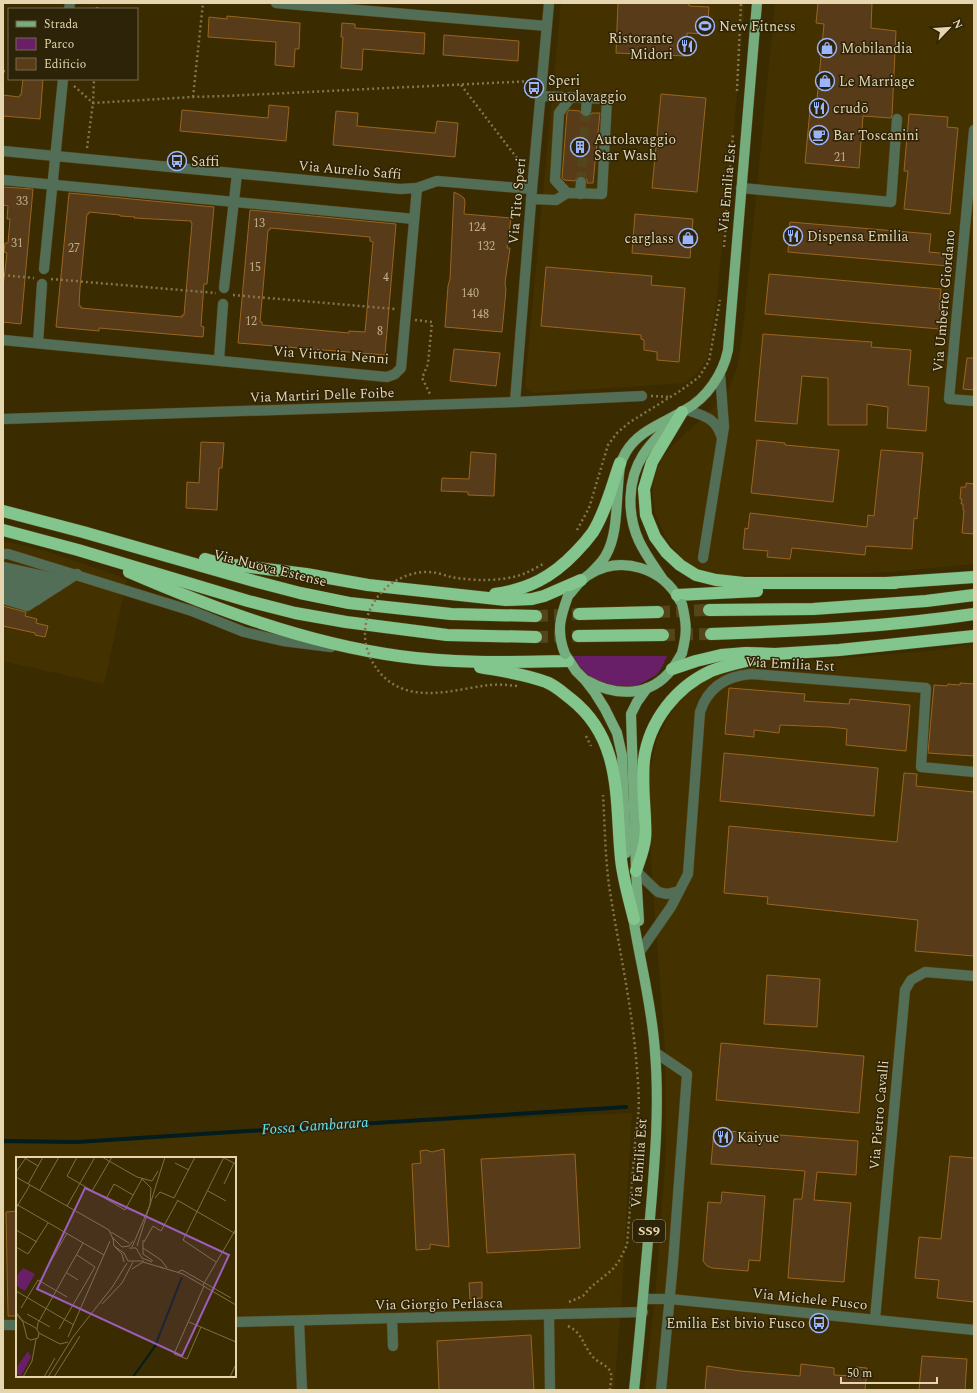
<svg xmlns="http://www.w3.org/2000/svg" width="977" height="1393" viewBox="0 0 977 1393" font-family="Spectral,serif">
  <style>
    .built { fill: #433200; fill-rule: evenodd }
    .green { fill: #691f67 }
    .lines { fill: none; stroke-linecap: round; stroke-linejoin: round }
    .stream { stroke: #031c1f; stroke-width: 4 }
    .building { fill: #583b19; stroke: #996521; fill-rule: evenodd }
    .minor-tunnel { stroke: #54451a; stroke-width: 10; stroke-dasharray: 10 5; stroke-linecap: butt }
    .highway-tunnel { stroke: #54451a; stroke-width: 12; stroke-dasharray: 12 6; stroke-linecap: butt }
    .minor-casing { stroke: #55461c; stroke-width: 11 }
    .major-casing { stroke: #55461c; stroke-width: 11 }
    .highway-casing { stroke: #55461c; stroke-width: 13 }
    .path { stroke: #84754c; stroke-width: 2.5; stroke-dasharray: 2 3; stroke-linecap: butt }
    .minor { stroke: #536e57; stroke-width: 10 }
    .major { stroke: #75ad7e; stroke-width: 10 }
    .highway { stroke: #82c68e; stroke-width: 12 }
    .major-bridge-casing { stroke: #55461c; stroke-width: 11; stroke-linecap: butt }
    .path-bridge { stroke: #84754c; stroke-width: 2.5; stroke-dasharray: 2 3; stroke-linecap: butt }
    .major-bridge { stroke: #75ad7e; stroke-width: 10 }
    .labels { text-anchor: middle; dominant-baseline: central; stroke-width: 3; stroke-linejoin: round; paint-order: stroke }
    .number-label { font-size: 12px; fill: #c2af8a }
    .shield { fill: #2c2309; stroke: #aea07e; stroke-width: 1 }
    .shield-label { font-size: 13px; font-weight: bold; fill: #e5d6b0 }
    .poi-label { font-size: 14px; fill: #e5d6b0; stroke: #2c2309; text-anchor: start }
    .street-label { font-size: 14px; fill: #e5d6b0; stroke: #2c2309 }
    .water-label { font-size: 15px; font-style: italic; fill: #65e1f4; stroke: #2c2309 }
    .inset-river { fill: none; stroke: #031c1f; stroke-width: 2 }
    .inset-road { fill: none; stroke: #7e6f46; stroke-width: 1 }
    .view { fill: #9b5fba; fill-opacity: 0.15; stroke: #9b5fba; stroke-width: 2 }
    .inset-edge { fill: none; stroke: #e5d6b0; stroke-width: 2 }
  </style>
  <rect width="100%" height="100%" fill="#3a2b00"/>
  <g class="built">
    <path d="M561 3H745L736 105 716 305 707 360 696 374 685 383 532 393 528 390 525 385Z"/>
    <path d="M775 3H974V564L890 572 846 574 816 573 732 576 712 573 697 568 686 563 677 553 667 540 655 513 653 499V485L657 468 664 456 672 446 713 408 728 391 737 368 742 339Z"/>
    <path d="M3 541 46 551 127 579 104 684 3 661Z"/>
    <path d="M974 643V1390H644L655 1299 666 1152 665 1051 651 861 649 774 656 742 669 715 685 695 702 683 723 673 749 666 940 650Z"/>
    <path d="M632 1113 621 1309 614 1390H3V1144L373 1124ZM17 1158H235V1376H17Z"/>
  </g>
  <path class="green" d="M572 656H667L662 667 656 675 640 684 630 688H621L590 678 582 672Z"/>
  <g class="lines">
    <path class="stream" d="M3 1141 77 1142 626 1107"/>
  </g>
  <g class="building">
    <path d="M618 3H689V6L709 7 707 34 687 33 686 56 616 53Z"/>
    <path d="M818 3H872L871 28 896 31 892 115 891 118 863 116 859 168 805 163 810 110H816L824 24 816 23Z"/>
    <path d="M227 16 300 23 299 49H295L294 67 275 65 276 42 208 37 209 17 227 19Z"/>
    <path d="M342 23 355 24V28L425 33 424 54 363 49 362 70 341 68 343 37H341Z"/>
    <path d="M444 35 519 41 518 61 443 55Z"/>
    <path d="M23 79H43L40 119 3 116V95L19 97 20 95H21Z"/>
    <path d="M661 94 706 98 697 192 652 188Z"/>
    <path d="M269 105 289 107 286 141 180 131 182 110 268 118Z"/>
    <path d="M569 110 580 111 582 116 585 117H589L592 113H600L593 183H587V179L582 176H578L575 181 564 180 562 178 567 113Z"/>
    <path d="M336 111 358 113 357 126 435 133 437 121 458 123 455 157 333 145Z"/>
    <path d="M909 114 948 117 947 127 958 128 950 214 904 209 908 171H904Z"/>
    <path d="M3 187 33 189 21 324 3 322V287L7 253 4 252 5 243H8L10 219H7L8 206 3 205Z"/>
    <path d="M454 192 460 195 464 198 465 202 464 214 511 218 507 248H510L505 283 506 290 502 332 445 327 448 286 450 279Z"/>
    <path d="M69 193 214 207 207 284H204L201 326 204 327 203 337 99 328V331L56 327ZM89 212 120 215V216L135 217 134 218 191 221V223H192L184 315H182V317L81 308V306H79L80 288 87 214H89Z"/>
    <path d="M250 210 396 224 385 355 238 343ZM270 228 370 237V241L373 242 365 332 349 331V333L262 325V322H260L263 289 268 230H270Z"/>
    <path d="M635 214 693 219 690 258 632 253Z"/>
    <path d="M790 222 931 234 929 252 949 254 948 266 788 252Z"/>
    <path d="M546 267 652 276 651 285 685 288 679 362 657 360V352L644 350V340L641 339V335L541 326Z"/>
    <path d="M769 274 941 289 939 309 942 310 940 329 765 314Z"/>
    <path d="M763 334 872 342 871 347 911 350 908 385 929 387 926 431 887 428 888 407 867 404V425H828V378L802 376 797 424 755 421Z"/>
    <path d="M454 349 500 353 496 386 450 381Z"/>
    <path d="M967 358H974V390L963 389Z"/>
    <path d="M757 440 785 443V445L839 450 833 502 751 493Z"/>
    <path d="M201 442 224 443 222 468H219L217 510 186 508 187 482 199 483Z"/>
    <path d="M881 450 923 453 917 519 914 518 912 549 866 546 865 555 792 548 790 559 767 557 768 551 743 549 745 528 748 529 750 513 867 527 868 515 874 516Z"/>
    <path d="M471 452 496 454 494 496 468 495V492L441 491 442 478 469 479Z"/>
    <path d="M966 483 974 484V534L962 533 964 510H963V504H961L962 499H960L961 487H966Z"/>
    <path d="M3 606 26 612 25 616 37 619 36 623 48 626 45 637 35 635V633L3 626Z"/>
    <path d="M960 683 974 684V756L928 753 934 685 947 686 948 684 960 685Z"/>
    <path d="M729 688 805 694 804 701 849 704 850 699 910 705 906 751 846 745 847 729 829 727 780 725 779 733 754 730V737L725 734Z"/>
    <path d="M724 753 878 768 874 816 720 801Z"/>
    <path d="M904 773 917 774 916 786 974 792V956L915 951 918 920 767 904 768 897 724 893 729 826 897 842Z"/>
    <path d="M767 975 820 979 817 1027 764 1024Z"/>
    <path d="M721 1043 864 1056 859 1113 716 1100Z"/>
    <path d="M714 1130 858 1141 856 1175 817 1172 814 1200 851 1203 844 1282 788 1278 794 1199H802L805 1171 711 1164Z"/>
    <path d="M444 1149 449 1247 430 1244V1249L416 1250 412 1164 421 1163 420 1151 426 1150 432 1152Z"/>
    <path d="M575 1154 580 1248 487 1253 481 1159Z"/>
    <path d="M950 1156 974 1158V1302L937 1298 939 1280 915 1278 919 1237 941 1239Z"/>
    <path d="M722 1192 765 1196 760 1261 749 1260 748 1271 712 1268 707 1266 703 1261 708 1202 721 1203Z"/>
    <path d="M17 1211V1316H8L6 1212Z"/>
    <path d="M482 1282V1298L470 1299 469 1283Z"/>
    <path d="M531 1335 534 1390H439L437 1341Z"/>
    <path d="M922 1356 967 1359 965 1390H919Z"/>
    <path d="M801 1364 834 1368V1375L855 1376 856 1367 867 1368 865 1390H705L707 1366 741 1371 800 1376Z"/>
  </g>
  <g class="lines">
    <path class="minor-tunnel" d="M581 182 586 111"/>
    <g class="highway-tunnel">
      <path d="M658 612 709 610"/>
      <path d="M536 616 579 614"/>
      <path d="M663 635 711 634"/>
      <path d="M536 637 578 636"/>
    </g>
    <g class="minor-casing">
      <g id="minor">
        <path d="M276 3 547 26"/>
        <path d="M69 9 70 3"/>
        <path d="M586 111 587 98"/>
        <path d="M974 130 949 399 974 401"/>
        <path d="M3 151 400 189 417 188 437 181 532 189"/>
        <path d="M3 180 414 219"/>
        <path d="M741 188 891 202 897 119"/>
        <path d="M567 193 555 180 559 113 571 97"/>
        <path d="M580 194 581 182"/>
        <path d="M531 199 556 200 567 193 602 194 607 99 541 96"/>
        <path d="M44 269 63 79"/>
        <path d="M224 288 237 174"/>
        <path d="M3 340 387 377 395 374 401 368 417 188"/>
        <path d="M38 343 42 284"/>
        <path d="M219 360 223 304"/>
        <path d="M515 402 532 189 549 3"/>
        <path d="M687 410C705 416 716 418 722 438"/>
        <path d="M3 419 515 402 642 396"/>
        <path d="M3 554H8L192 611 244 632 283 641 331 647"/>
        <path d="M703 558 724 427 720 374"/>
        <path d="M3 567 66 581"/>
        <path d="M3 574 57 587"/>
        <path d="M3 582 47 593"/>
        <path d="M3 590 37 600"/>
        <path d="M3 599 27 606 77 574"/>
        <path d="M636 871 658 892 667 894 679 891"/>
        <path d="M641 950 671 907 688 874 700 712C708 687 726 676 751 674L926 688 921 767 974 772"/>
        <path d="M656 1053 687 1074 673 1263 661 1390"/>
        <path d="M643 1299H670L974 1330"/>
        <path d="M549 1315 550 1390"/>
        <path d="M392 1319 393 1346"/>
        <path d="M875 1319 905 990 911 980 925 972 974 976"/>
        <path d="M299 1321 302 1390"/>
        <path d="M235 1322 643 1312"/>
        <path d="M3 1325H17"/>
      </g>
    </g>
    <g class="major-casing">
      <g id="major">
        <path d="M590 574C595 568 602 563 606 555 617 536 616 509 618 487 619 474 619 463 626 452 639 430 664 423 685 410 707 398 723 374 728 350L757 3"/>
        <path d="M662 578C654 566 645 554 639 541 627 515 627 480 643 455 651 442 663 432 673 421"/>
        <path d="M568 596C575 588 581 579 590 574 622 555 663 568 680 601"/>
        <path d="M565 654 576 671 585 680 595 693 605 709 617 733 622 755 626 853"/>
        <path d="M588 681C616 697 651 697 672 669 676 664 679 658 682 653"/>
        <path d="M632 911C639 958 652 1004 655 1052 660 1111 654 1171 649 1230 644 1283 640 1337 634 1390"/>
        <path d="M639 921 636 871 631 714 637 702 647 688"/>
      </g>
    </g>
    <g class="highway-casing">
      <g id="highway">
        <path d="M682 412 652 462 644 489 646 515 655 537 666 552 680 565 696 575 716 580 744 583H895"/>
        <path d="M3 511 83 532 254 581 300 593 349 603 451 614 536 616"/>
        <path d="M3 530 78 550 248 601 295 613 346 622 447 635 536 637"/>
        <path d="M205 559 219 563 306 574 368 585 506 600 532 599 544 596 581 580"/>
        <path d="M129 572C215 609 305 643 399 656 455 664 512 662 568 661"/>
        <path d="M887 583 974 577"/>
        <path d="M495 594C529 589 552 577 575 553 582 546 588 539 593 532 606 511 612 485 620 463"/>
        <path d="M677 595 757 591"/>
        <path d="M709 610 813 609 926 601 974 595"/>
        <path d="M579 614 658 612"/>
        <path d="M711 634C799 631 887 627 974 614"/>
        <path d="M578 636 663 635"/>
        <path d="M480 667C502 671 525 674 546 682 555 685 563 693 571 699 623 740 615 800 621 859 623 879 629 899 634 919"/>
        <path d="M672 669 696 661 721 655 746 653 775 654 839 650 974 636"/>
        <path d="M636 871C639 861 644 850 645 839 646 832 645 825 645 818 644 799 642 779 644 760 649 721 676 687 711 671 726 665 743 662 758 658"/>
      </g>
    </g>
    <g class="path">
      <path d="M97 9V3"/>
      <path d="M3 71 9 72"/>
      <path d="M461 85 523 166"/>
      <path d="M74 86 93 103 193 97 226 96 532 81"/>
      <path d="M737 91 741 3"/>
      <path d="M193 97 203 3"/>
      <path d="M87 148 93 103 94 79"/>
      <path d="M724 247 733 134"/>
      <path d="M3 275 34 278"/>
      <path d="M51 279 216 293"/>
      <path d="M233 295 395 309"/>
      <path d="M415 320 432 322 428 364 422 378 430 394"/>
      <path d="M651 396 671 397"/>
      <path d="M577 530 589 508 608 445 617 433 630 422 680 391 699 377 709 361 720 300"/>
      <path d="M586 736 591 746"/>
      <path d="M569 1302 583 1296 591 1287 612 1270 619 1261 627 1245 636 1131C641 1107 638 1082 636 1058 631 1002 619 948 610 892 605 860 605 827 603 795"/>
      <path d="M568 1326C583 1333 583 1346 593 1357 598 1363 610 1366 611 1374 612 1379 610 1385 610 1390"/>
    </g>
    <use href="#minor" class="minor"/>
    <use href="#major" class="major"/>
    <use href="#highway" class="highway"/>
    <g class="major-bridge-casing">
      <g id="major-bridge">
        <path d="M682 653C687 633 687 625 682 604"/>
        <path d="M565 654C556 631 560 618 568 596"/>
      </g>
    </g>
    <path class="path-bridge" d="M517 686C508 685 499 684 490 685 455 689 412 705 383 676 374 667 369 657 366 645 359 607 389 572 428 572 436 572 444 575 451 577 462 579 474 580 484 580 497 580 514 578 526 573 532 570 539 566 545 563"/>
    <use href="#major-bridge" class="major-bridge"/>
  </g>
  <defs>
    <g id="stadium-ring" transform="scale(1)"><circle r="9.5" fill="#2c2309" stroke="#9bb5fd" stroke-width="1.5"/><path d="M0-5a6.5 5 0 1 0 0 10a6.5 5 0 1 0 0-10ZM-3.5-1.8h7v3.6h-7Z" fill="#9bb5fd"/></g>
    <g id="restaurant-ring" transform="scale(1)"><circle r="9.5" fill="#2c2309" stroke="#9bb5fd" stroke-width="1.5"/><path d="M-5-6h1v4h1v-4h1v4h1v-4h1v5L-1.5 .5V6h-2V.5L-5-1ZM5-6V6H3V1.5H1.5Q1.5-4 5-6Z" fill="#9bb5fd"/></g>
    <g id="shop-ring" transform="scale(1)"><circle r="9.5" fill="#2c2309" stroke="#9bb5fd" stroke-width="1.5"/><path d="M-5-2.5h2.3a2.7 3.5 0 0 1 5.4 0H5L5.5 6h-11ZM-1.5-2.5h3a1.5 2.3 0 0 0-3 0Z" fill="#9bb5fd"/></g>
    <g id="bus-ring" transform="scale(1)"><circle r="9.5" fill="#2c2309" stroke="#9bb5fd" stroke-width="1.5"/><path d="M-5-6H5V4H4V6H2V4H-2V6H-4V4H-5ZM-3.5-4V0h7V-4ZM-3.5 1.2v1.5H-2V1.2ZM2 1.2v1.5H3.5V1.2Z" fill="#9bb5fd"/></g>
    <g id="cafe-ring" transform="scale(1)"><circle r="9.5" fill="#2c2309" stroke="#9bb5fd" stroke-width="1.5"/><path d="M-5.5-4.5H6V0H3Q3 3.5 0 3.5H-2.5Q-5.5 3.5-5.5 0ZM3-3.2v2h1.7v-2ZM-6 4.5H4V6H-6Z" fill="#9bb5fd"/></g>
    <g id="building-ring" transform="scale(1)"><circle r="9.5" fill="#2c2309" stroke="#9bb5fd" stroke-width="1.5"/><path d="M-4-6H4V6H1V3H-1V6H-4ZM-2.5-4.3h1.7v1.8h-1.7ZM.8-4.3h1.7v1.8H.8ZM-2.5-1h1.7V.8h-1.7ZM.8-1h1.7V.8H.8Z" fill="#9bb5fd"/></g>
  </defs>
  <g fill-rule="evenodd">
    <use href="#stadium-ring" x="705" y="26"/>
    <use href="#restaurant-ring" x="687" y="46"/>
    <use href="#shop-ring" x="827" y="48"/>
    <use href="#shop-ring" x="825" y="81"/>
    <use href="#bus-ring" x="534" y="88"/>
    <use href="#restaurant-ring" x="819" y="108"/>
    <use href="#cafe-ring" x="819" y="135"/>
    <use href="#building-ring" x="580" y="147"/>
    <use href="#bus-ring" x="177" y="161"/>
    <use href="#restaurant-ring" x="793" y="236"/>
    <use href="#shop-ring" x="688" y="238"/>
    <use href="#restaurant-ring" x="723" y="1137"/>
    <use href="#bus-ring" x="819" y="1323"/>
  </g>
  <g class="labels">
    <g class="number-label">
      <text x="840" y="157">21</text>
      <text x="22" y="201">33</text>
      <text x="259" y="223">13</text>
      <text x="477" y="227">124</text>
      <text x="17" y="243">31</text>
      <text x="486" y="246">132</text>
      <text x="74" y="248">27</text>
      <text x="255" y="267">15</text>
      <text x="386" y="277">4</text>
      <text x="470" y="293">140</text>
      <text x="480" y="314">148</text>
      <text x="251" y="321">12</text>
      <text x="380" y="331">8</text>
    </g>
    <rect class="shield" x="633" y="1220" width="32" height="22" rx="3"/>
    <g class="shield-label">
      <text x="649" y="1231">SS9</text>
    </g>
    <g class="poi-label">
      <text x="719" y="26">New Fitness</text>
      <text x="673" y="38" text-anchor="end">Ristorante<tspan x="673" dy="16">Midori</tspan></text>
      <text x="841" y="48">Mobilandia</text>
      <text x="548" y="80">Speri<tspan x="548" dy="16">autolavaggio</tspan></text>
      <text x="839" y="81">Le Marriage</text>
      <text x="833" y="108">crudō</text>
      <text x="833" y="135">Bar Toscanini</text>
      <text x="594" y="139">Autolavaggio<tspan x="594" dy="16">Star Wash</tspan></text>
      <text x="191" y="161">Saffi</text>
      <text x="807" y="236">Dispensa Emilia</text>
      <text x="674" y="238" text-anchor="end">carglass</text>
      <text x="737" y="1137">Kaiyue</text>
      <text x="805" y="1323" text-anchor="end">Emilia Est bivio Fusco</text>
    </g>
    <g class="street-label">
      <text transform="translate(350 170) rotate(5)">Via Aurelio Saffi</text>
      <text transform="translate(727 188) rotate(-85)">Via Emilia Est</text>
      <text transform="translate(517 201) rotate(-85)">Via Tito Speri</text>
      <text transform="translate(944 301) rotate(-85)">Via Umberto Giordano</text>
      <text transform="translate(331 355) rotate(4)">Via Vittoria Nenni</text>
      <text transform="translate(322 395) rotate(-2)">Via Martiri Delle Foibe</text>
      <text transform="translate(270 568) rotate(14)">Via Nuova Estense</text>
      <text transform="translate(790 664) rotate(3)">Via Emilia Est</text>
      <text transform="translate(879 1115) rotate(-85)">Via Pietro Cavalli</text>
      <text transform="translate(639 1163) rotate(-86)">Via Emilia Est</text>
      <text transform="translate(810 1299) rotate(6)">Via Michele Fusco</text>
      <text transform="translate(439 1304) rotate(-1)">Via Giorgio Perlasca</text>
    </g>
    <g class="water-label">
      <text transform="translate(315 1126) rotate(-4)">Fossa Gambarara</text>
    </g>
  </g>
  <g transform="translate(16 1157)">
    <rect width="220" height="220" fill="#3a2b00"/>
    <path d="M7 111 19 117 9 134 0 128V120ZM12 194 15 200 5 219 0 216V211Z" fill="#691f67"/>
    <path class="inset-river" d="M117 220 139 189 166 120"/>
    <path class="inset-road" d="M7 0 22 9M61 0 51 19 109 53 126 22M86 0 121 20M208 1 220 7M159 6 173 13M0 15 9 2M0 20 93 73 97 82M121 20 136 24 142 14M12 27 27 0M208 27 218 6M24 33 43 0M76 34 96 0M192 34 210 44M139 41 144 35 158 41M158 41 179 0M90 42 98 27 117 38M161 43 220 77M0 47 88 98M51 49 79 0M0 51 14 28M0 73 21 85M95 75 113 86M97 81 98 89 108 96 112 104H128M97 81 106 90 113 89 117 84M127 83V97L137 104M128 85 137 69 145 74 162 43M121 89 149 0M0 90 12 97 32 66M99 90 106 97 108 105M116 90 134 48 135 31 126 22M113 91H120L126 101 136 105M127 91 145 103 151 111M200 105 167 83 208 0M144 110 167 117 220 148M31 111 51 76M116 112 127 105 147 111M162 115 166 113 215 141M51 116 62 123M187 128 220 72M0 134 58 168M86 147 106 126 117 105M5 151 22 123 51 140M0 155 7 164 20 171 23 176 22 181 15 183 11 181 7 165 0 157M11 157 34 170M173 165 220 185M185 170 171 202 158 197 188 129M21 172 22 166 67 86M43 172 79 110 61 98M23 176 44 187 52 185M52 180 94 84M7 220 16 204 20 182M28 220 39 201M32 220 57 180 97 129 111 106M38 220 64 179M214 220 220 207"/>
    <path class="view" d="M69 31 213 98 166 199 21 132Z"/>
    <rect width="220" height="220" class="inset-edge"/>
  </g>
  <rect width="977" height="1393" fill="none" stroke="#e5d6b0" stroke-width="8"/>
  <rect x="8" y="8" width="130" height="72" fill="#2c2309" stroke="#766b4c"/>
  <rect x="16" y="21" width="20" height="6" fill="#75ad7e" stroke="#766b4c"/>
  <text x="44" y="28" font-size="12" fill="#e5d6b0">Strada</text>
  <rect x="16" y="38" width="20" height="12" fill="#691f67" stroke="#766b4c"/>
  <text x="44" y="48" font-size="12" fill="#e5d6b0">Parco</text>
  <rect x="16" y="58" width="20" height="12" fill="#583b19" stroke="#766b4c"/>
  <text x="44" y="68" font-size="12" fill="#e5d6b0">Edificio</text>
  <g transform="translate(949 28) rotate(65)" stroke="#2c2309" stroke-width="3" paint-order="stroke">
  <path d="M0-3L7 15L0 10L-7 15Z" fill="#e5d6b0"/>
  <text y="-6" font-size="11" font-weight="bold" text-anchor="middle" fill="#e5d6b0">N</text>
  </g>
  <path d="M841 1377v6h96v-6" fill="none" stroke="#e5d6b0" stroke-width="2"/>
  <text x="847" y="1377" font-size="12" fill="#e5d6b0" stroke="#2c2309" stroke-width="3" paint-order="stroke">50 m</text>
</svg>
